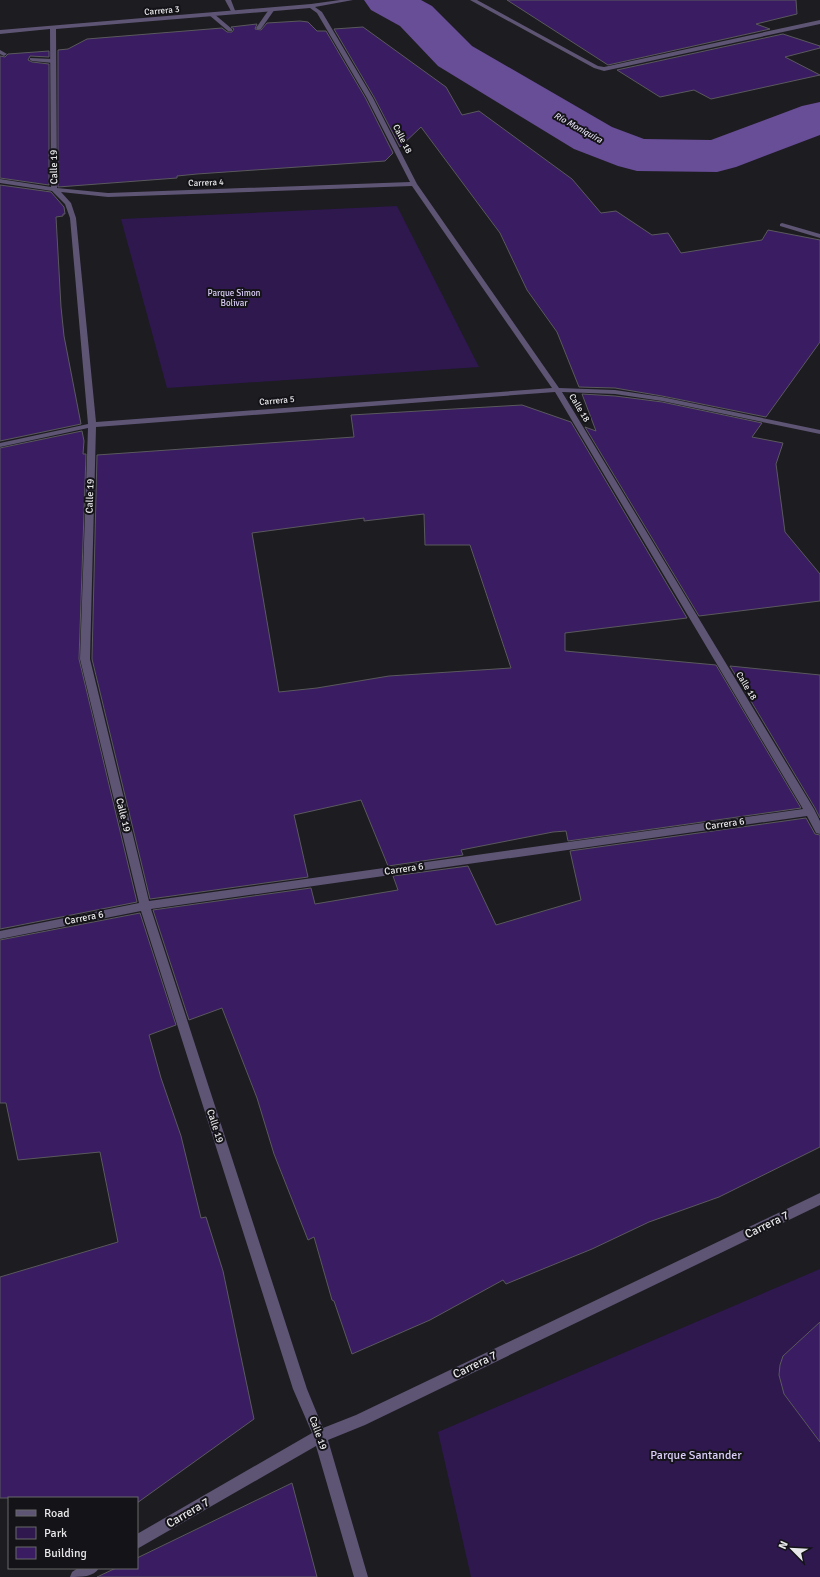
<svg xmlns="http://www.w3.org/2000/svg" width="820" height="1577" viewBox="0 0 820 1577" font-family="Signika,sans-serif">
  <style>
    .green { fill: #2e184e }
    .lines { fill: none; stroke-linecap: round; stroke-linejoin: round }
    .river { fill: #684d97; fill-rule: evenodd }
    .building { fill: #391c62; stroke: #5a595d; fill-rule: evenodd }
    .service { fill: #5e5474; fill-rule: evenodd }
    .minor { fill: #5e5474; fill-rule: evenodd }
    .labels { text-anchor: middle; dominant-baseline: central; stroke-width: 4; stroke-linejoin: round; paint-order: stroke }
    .far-street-label { font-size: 9px; fill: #e8e7ea; stroke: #141317 }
    .far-water-label { font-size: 9px; font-style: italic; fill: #e1dbf0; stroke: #141317 }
    .far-park-label { font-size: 9px; fill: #dacef8; stroke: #141317 }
    .street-label { font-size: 10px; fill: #e8e7ea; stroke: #141317 }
    .near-street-label { font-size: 12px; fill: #e8e7ea; stroke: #141317 }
    .near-park-label { font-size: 12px; fill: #dacef8; stroke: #141317 }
  </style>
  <rect width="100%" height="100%" fill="#1d1c20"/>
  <g class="green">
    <path d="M397 206 479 367 167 388 121 219Z"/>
    <path d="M820 1269V1577H471L438 1432Z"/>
  </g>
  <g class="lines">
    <path class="river" d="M364 0H421L432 6 472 46 612 127 644 139 711 140 802 106 820 102V135L736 167 717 172 637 171 618 166 574 149 438 66 400 26 371 10Z"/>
  </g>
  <g class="building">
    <path d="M507 0H796L797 14 756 24 770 29 608 65Z"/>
    <path d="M300 21 308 22 317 31H326L366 99 393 153 385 161 197 174 177 176V178L58 187V50L68 49 87 39 222 28 227 32H232L234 29 231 27 257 24 255 29 261 30 267 23Z"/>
    <path d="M363 27 446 87 462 115 479 111 572 179 601 213 616 211 652 235 668 233 681 253 762 240 768 230 820 240V342L766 417 662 396 615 388 579 387 557 332 527 290 500 233 421 127 400 147 374 97 334 29Z"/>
    <path d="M783 34 820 46V48L785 57 820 75 711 99 694 90 660 97 617 70Z"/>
    <path d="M49 51V57L30 56 28 60 32 62 49 64V185L0 178V56L5 57 8 54Z"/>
    <path d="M0 185 51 192 64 207 65 214H63V216L56 217 61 307 64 336 81 424 0 441Z"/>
    <path d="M582 394 615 396 662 402 762 423 752 437 783 443 776 464 785 532 820 574V601L699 616 585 427 596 431Z"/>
    <path d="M522 405 571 422 687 618 565 633V651L716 665 801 808 568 841 566 831 553 832 461 850 463 855 388 866 361 800 294 815 308 877 150 899 92 659 97 455 354 437 351 415ZM424 514 425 545H470L511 668 389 676 317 688 279 692 252 533 364 518V521Z"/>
    <path d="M82 431 84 441 83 454H86L79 659 137 902 0 929V448Z"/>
    <path d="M730 666 820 675V818L815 808Z"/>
    <path d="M806 818 815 834 820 835V1147L719 1197 649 1222 592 1249 506 1284 503 1280 430 1320 352 1354 334 1301 332 1300 314 1237 308 1240 274 1154 257 1098 222 1008 189 1020 153 910 311 888 315 904 398 890 393 876 468 866 496 925 581 900 570 851Z"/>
    <path d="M140 913 176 1025 149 1035 161 1078 181 1136 201 1218 206 1217 223 1271 254 1419 137 1503V1498H0V1277L118 1242 100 1152 18 1160 6 1103H0V940Z"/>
    <path d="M820 1322V1442L784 1394 779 1375 780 1365 783 1356Z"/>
    <path d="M292 1483 317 1577H97L116 1568H137V1558Z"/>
  </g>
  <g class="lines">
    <g class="service">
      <path d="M225 0H231L236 13H232Z"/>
      <path d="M270 8 275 9 261 29H257L256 28Z"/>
      <path d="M209 13H213L232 29V31H228L209 15Z"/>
      <path d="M0 50 7 54 4 56 0 54Z"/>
      <path d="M30 58 53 59 56 61 53 63 32 61 30 60Z"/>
    </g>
    <g class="minor">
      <path d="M340 0H353L315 7 322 12 373 98 417 184 559 388 615 390 662 397 820 430V434L662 401 615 394 562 392 814 809 820 821V834L816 833 807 816 151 909 307 1389 323 1428 356 1415 820 1193V1205L365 1425 328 1440 368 1577H354L316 1446 137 1549V1534L312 1433 293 1389 141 911 0 939V931L139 903 80 659 88 428 0 447V443L88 424 70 218 65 204 52 191 0 183V179L51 187 50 29 0 34V30L311 4ZM310 8 317 13 367 98 410 182 108 193 57 188 56 29ZM412 186 552 388 96 422 76 218 71 203 61 192 108 197ZM555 392 803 809 149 901 90 659 96 427Z"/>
      <path d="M470 0H477L598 66 604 67 820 20V24L604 71 594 68Z"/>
      <path d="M782 223 820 234V238L780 226V224Z"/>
      <path d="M78 1568H99C94 1577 81 1577 70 1577L72 1572Z"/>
    </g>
  </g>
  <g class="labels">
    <g class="far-street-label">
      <text transform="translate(162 11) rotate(-5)">Carrera 3</text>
      <text transform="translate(402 139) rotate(63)">Calle 18</text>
      <text transform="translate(206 183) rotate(-2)">Carrera 4</text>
      <text transform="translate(277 401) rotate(-5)">Carrera 5</text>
      <text transform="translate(579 408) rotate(59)">Calle 18</text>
      <text transform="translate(746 686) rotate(59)">Calle 18</text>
    </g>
    <g class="far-water-label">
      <text transform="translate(578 128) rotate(29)">Río Moniquira</text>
    </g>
    <g class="far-park-label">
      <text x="234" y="293">Parque Simon<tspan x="234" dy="10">Bolivar</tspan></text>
    </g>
    <g class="street-label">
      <text transform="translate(54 167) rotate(-91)">Calle 19</text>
      <text transform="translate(90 496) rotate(-88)">Calle 19</text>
      <text transform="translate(123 815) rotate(76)">Calle 19</text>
      <text transform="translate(725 824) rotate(-8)">Carrera 6</text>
      <text transform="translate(404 869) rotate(-8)">Carrera 6</text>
      <text transform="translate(84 918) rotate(-11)">Carrera 6</text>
      <text transform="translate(215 1126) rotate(72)">Calle 19</text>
      <text transform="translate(318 1433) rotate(70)">Calle 19</text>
    </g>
    <g class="near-street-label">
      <text transform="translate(767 1225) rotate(-26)">Carrera 7</text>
      <text transform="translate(475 1365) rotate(-26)">Carrera 7</text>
      <text transform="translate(188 1513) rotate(-30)">Carrera 7</text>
    </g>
    <g class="near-park-label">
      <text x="696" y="1455">Parque Santander</text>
    </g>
  </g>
  <rect x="8" y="1497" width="130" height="72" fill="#141317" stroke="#69686b"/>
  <rect x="16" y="1510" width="20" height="6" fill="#5e5474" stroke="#69686b"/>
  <text x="44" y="1517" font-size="12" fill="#e8e7ea">Road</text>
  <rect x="16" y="1527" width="20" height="12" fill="#2e184e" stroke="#69686b"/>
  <text x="44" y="1537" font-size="12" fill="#e8e7ea">Park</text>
  <rect x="16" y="1547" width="20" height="12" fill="#391c62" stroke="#69686b"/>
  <text x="44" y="1557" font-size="12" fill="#e8e7ea">Building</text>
  <g transform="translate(792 1549) rotate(294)" stroke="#141317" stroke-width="3" paint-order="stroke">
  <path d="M0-3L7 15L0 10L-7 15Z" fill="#e8e7ea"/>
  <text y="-6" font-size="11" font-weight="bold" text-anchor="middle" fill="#e8e7ea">N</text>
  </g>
</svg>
